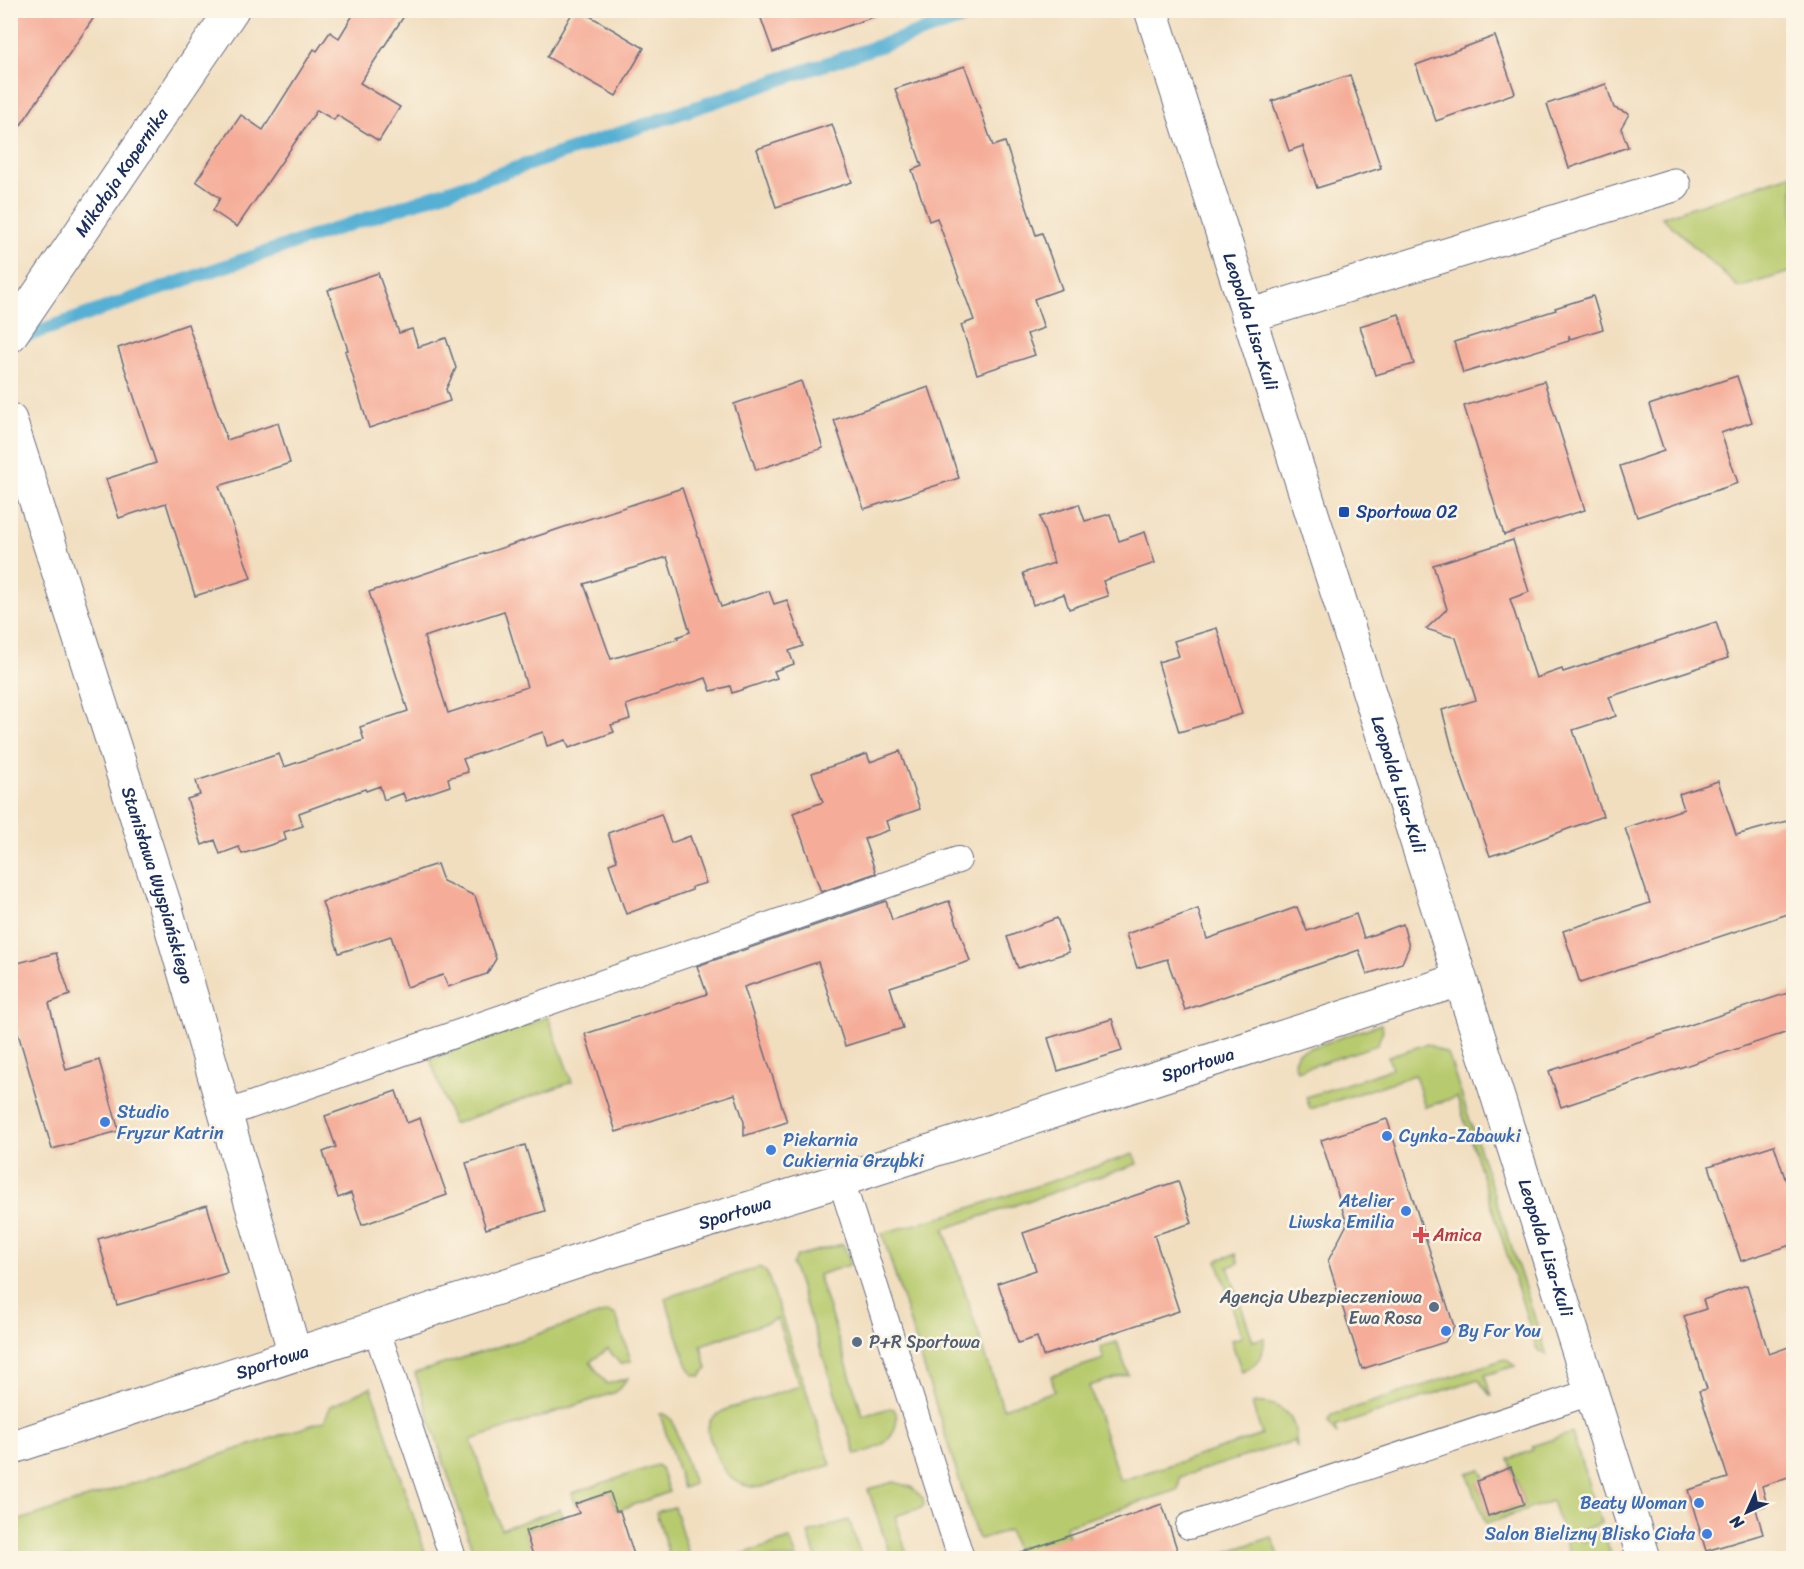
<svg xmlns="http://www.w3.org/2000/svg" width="1804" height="1569" viewBox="0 0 1804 1569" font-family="Sriracha,sans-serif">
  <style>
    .green { fill: #b7ca6d; stroke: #697c66; stroke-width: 1.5 }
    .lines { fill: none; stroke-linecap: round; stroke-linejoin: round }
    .stream { stroke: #57b0d4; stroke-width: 14 }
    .building { fill: #f5ad99; fill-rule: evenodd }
    .service-casing { stroke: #666c80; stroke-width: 28 }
    .minor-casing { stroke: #666c80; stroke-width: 35 }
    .service { stroke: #fff; stroke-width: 26 }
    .minor { stroke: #fff; stroke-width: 33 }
    .transit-dot { fill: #1a4fb4; stroke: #fcf5e5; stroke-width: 2 }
    .shop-dot { fill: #3f7fe0; stroke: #fcf5e5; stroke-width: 2 }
    .health-dot { fill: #e0444e; stroke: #fcf5e5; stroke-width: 2 }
    .service-dot { fill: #5c6f8a; stroke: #fcf5e5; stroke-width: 2 }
    .labels { text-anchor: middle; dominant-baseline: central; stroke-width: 5; stroke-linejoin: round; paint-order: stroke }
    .street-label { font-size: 18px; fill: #1b2f5e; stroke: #fcf5e5 }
    .transit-label { font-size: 18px; fill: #164399; stroke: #fcf5e5; text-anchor: start }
    .shop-label { font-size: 18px; fill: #366cbe; stroke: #fcf5e5; text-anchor: start }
    .health-label { font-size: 18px; fill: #be3a42; stroke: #fcf5e5; text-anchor: start }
    .service-label { font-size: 18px; fill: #4e5e75; stroke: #fcf5e5; text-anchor: end }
  </style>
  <rect width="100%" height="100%" fill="#fcf5e5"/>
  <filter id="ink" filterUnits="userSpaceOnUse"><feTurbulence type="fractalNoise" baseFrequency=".0167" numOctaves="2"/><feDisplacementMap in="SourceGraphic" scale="12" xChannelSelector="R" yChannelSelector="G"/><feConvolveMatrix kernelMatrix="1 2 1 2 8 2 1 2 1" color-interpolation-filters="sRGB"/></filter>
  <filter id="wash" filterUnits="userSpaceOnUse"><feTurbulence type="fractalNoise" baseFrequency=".008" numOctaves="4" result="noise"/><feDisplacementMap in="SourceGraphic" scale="24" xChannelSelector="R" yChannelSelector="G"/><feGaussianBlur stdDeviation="1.35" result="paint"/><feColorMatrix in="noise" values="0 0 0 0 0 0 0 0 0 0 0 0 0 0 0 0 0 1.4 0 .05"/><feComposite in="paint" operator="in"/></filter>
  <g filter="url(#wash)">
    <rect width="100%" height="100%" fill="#f1debf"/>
    <g class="green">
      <path d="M1793 174V271L1739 288 1662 217Z"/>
      <path d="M548 1017 572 1082 453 1124 430 1058Z"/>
      <path d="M1381 1024 1383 1030 1377 1045 1297 1071 1294 1061 1298 1052Z"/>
      <path d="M1427 1044 1448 1054 1547 1355 1537 1349 1457 1097 1425 1107 1415 1075 1310 1109 1306 1097 1392 1069 1388 1056Z"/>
      <path d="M1134 1154 1137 1164 944 1229 1003 1408 1055 1391 1051 1376 1104 1359 1100 1347 1117 1342 1128 1374 1089 1386 1120 1481 1262 1435 1252 1404C1266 1400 1283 1406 1291 1419 1296 1427 1296 1438 1297 1448L1294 1441 1180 1477 1178 1490 1065 1526 1075 1558H1018L1009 1530 980 1539 977 1537 882 1233 939 1218Z"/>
      <path d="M843 1244 850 1262 849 1265 818 1275 863 1416 890 1408 894 1409C898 1415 897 1420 895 1428 889 1446 872 1450 856 1455L792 1264 797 1256Z"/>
      <path d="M1236 1254 1239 1263 1228 1267 1253 1341 1264 1338C1265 1354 1257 1366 1242 1372L1231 1340 1242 1337 1217 1260Z"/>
      <path d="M760 1267 767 1273 831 1465 761 1487C731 1489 720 1468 712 1444 709 1437 706 1429 710 1421 713 1415 720 1413 725 1410L800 1386 777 1319 701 1345 707 1369 700 1376 693 1375 687 1364 665 1298Z"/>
      <path d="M608 1312 616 1315 631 1361 620 1364 608 1349 590 1362 607 1384 628 1378 616 1392 471 1440 501 1529 560 1509 563 1518 525 1531 534 1558H475L415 1373Z"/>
      <path d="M1505 1359 1515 1366 1485 1375 1491 1397 1478 1379 1335 1427 1337 1435 1328 1422 1332 1415Z"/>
      <path d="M371 1387 427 1558H11V1523L324 1421 331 1406Z"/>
      <path d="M660 1414H664L672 1420 694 1484 683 1488Z"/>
      <path d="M1572 1433 1601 1523 1579 1531 1583 1542 1604 1533 1612 1558H1571L1552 1501 1486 1524 1467 1473 1481 1469 1485 1478 1477 1482 1489 1516 1524 1504 1509 1459 1533 1450 1532 1446Z"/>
      <path d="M657 1465 661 1469 669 1492 616 1511 610 1492 575 1504 572 1493Z"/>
      <path d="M894 1482 911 1487 923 1498 924 1505 921 1508 895 1516 908 1558H891L868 1489Z"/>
      <path d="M674 1507 690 1558H670L656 1512Z"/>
      <path d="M849 1520 862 1558H816L808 1533Z"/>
      <path d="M1272 1537 1280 1558H1211V1557Z"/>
      <path d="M790 1539 797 1558H729Z"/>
    </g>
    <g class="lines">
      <path class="stream" d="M26 336 208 272 986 10"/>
    </g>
    <g id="blocks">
      <g class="building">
        <path d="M10 10H99L10 141Z"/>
        <path d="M356 10H408L360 83 400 107 379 141 337 115 334 120 317 110 237 227 213 211 220 198 196 181 241 115 263 130 314 49 317 51 330 32 339 38Z"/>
        <path d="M574 10H580L644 48 616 96 547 57Z"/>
        <path d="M758 10H875L876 16 773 52Z"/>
        <path d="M1495 36 1515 93 1436 121 1416 65Z"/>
        <path d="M965 66 993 146 1005 142 1036 235 1042 233 1062 289 1034 299 1044 328 1027 334 1035 355 977 374 961 325 974 320 937 218 929 221 912 170 922 166 895 89Z"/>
        <path d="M1350 75 1381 168 1317 188 1303 146 1289 151 1272 101Z"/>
        <path d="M1606 84 1614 108 1629 114 1621 128 1628 147 1569 168 1547 104Z"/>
        <path d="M832 124 852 182 776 207 757 149Z"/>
        <path d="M378 273 399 333 412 329 418 347 446 338 456 368 446 389 450 401 369 428 345 351 348 350 328 290Z"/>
        <path d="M1593 296 1603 329 1570 339 1569 335V341L1463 373 1454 342 1556 310 1555 308Z"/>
        <path d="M1399 314 1414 364 1375 375 1360 326Z"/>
        <path d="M188 324 227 440 278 423 290 463 219 486 251 578 195 596 166 503 119 518 106 479 156 463 118 348Z"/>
        <path d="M1737 376 1752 422 1721 433 1738 483 1637 517 1620 466 1664 451 1649 405Z"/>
        <path d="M801 381 823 448 756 470 734 404Z"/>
        <path d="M1544 381 1585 510 1504 535 1464 406Z"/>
        <path d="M929 387 959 478 864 509 834 420Z"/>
        <path d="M682 488 721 607 769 591 774 604 787 600 803 646 789 651 794 664 774 671 777 678 732 693 730 686 711 691 706 678 626 705 630 719 611 725 614 732 569 748 566 740 547 746 543 732 463 759 468 772 448 778 450 786 406 801 403 793 384 800 380 786 366 791 365 789 299 813 303 826 284 832 286 840 242 854 239 847 220 854 215 840 202 845 187 799 200 795 196 781 279 754 284 767 364 740 360 727 408 711 369 592ZM667 557 690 632 677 637 678 639 611 659 584 584ZM504 611 527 687 448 713 424 637Z"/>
        <path d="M1079 504 1085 521 1110 514 1119 541 1145 532 1155 563 1103 581 1108 596 1069 609 1064 594 1033 605 1023 573 1054 563 1040 517Z"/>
        <path d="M1513 540 1529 592 1510 599 1536 678 1562 669 1563 672 1716 622 1728 658 1609 697 1616 716 1573 730 1603 816 1506 852V851L1490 856 1454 755 1442 710 1476 700 1456 638 1426 629 1447 609 1433 565Z"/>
        <path d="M1217 628 1242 714 1179 732 1158 662 1179 656 1174 641Z"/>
        <path d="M900 751 920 809 886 821 889 830 864 839 876 873 821 892 793 813 823 802 812 773 867 754 870 762Z"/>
        <path d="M1718 781 1736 835 1794 819V912L1580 983 1563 931 1650 903 1625 828 1684 809 1679 794Z"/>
        <path d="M661 814 671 843 690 836 706 883 692 887V890L626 914 609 864 617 861 608 833Z"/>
        <path d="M437 864 443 881 475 896 496 959 487 974 448 987 443 975 407 987 391 936 339 953 322 902Z"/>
        <path d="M886 901 892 920 949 901 970 961 890 987 903 1028 845 1046 818 962 744 987 787 1122 744 1136V1122L735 1094 616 1132 585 1034 707 994 697 966Z"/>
        <path d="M1297 907 1307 931 1356 914 1364 938 1403 924 1409 947 1402 963 1367 974 1359 950 1185 1010 1167 959 1137 968 1126 934 1198 909 1207 939Z"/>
        <path d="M1057 918 1069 952 1018 968 1007 937Z"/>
        <path d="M56 953 70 995 49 1003 66 1070 99 1060 119 1131 52 1149 10 1006V965Z"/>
        <path d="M1794 991V1030L1561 1107 1549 1071Z"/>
        <path d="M1112 1019 1122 1051 1058 1071 1048 1038Z"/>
        <path d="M396 1091 407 1123 420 1118 447 1195 362 1225 351 1193 338 1198 323 1152 336 1147 325 1116Z"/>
        <path d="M1387 1119 1454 1326 1445 1342 1362 1369 1328 1261 1347 1224 1321 1140Z"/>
        <path d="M525 1145 545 1211 486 1229 466 1163Z"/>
        <path d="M1774 1145 1794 1205V1244L1741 1261 1709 1166Z"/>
        <path d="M1178 1181 1192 1223 1154 1235 1179 1311 1043 1356 1037 1337 1018 1343 998 1283 1036 1270 1023 1233Z"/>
        <path d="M207 1205 227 1273 117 1305 98 1239Z"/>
        <path d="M1747 1285 1769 1354 1794 1345V1475L1762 1486 1767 1505 1756 1509 1763 1534 1706 1551 1688 1490 1728 1478 1699 1391 1707 1389 1684 1316 1706 1309 1703 1300Z"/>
        <path d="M1511 1467 1524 1504 1488 1516 1477 1481Z"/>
        <path d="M610 1492 616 1511H620L635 1558H534L525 1531 579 1513 575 1504Z"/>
        <path d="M1162 1504 1180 1558H1020L1019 1553Z"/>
      </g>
    </g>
  </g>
  <g filter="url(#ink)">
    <use href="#blocks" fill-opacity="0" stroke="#666c80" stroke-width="1.5"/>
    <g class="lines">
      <g class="service-casing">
        <g id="service">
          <path d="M225 1114 958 860"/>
          <path d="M841 1180 961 1558"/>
          <path d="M376 1328 453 1558"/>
          <path d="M1189 1526 1591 1392"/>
        </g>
      </g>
      <g class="minor-casing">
        <g id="minor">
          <path id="s1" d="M1151 10 1416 839 1644 1558"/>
          <path d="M1248 316 1674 185"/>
          <path id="s2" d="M10 336 232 10"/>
          <path id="s3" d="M10 420 166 909 295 1354"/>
          <path id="s4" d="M10 1448 598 1255 841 1180 1459 980"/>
        </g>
      </g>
      <use href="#service" class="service"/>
      <use href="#minor" class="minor"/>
    </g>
  </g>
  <rect class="transit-dot" x="1338" y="506" width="12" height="12" rx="3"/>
  <g class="shop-dot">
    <circle cx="105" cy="1122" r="6"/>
    <circle cx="1387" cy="1136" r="6"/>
    <circle cx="771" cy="1150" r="6"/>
    <circle cx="1406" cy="1211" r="6"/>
    <circle cx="1446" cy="1331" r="6"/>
    <circle cx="1699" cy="1503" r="6"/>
    <circle cx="1707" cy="1534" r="6"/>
  </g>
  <path class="health-dot" d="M1418 1226h6v6h6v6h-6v6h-6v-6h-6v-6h6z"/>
  <g class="service-dot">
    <circle cx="1434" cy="1307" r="6"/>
    <circle cx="857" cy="1342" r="6"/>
  </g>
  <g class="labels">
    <g class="street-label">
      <text stroke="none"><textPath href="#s2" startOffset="198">Mikołaja Kopernika</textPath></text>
      <text stroke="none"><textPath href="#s1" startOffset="327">Leopolda Lisa-Kuli</textPath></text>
      <text stroke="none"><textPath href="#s1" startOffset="813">Leopolda Lisa-Kuli</textPath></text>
      <text stroke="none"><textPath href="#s3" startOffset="488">Stanisława Wyspiańskiego</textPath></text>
      <text stroke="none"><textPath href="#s4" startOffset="1248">Sportowa</textPath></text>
      <text stroke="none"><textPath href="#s4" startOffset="762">Sportowa</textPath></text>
      <text stroke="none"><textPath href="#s1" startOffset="1299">Leopolda Lisa-Kuli</textPath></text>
      <text stroke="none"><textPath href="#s4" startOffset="276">Sportowa</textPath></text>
    </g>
    <g class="transit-label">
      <text x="1356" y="512">Sportowa 02</text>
    </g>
    <g class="shop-label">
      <text x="117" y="1112">Studio<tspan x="117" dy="21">Fryzur Katrin</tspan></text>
      <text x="1399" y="1136">Cynka-Zabawki</text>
      <text x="783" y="1140">Piekarnia<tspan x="783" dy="21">Cukiernia Grzybki</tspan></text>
      <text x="1394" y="1201" text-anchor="end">Atelier<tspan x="1394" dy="21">Liwska Emilia</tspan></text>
      <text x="1458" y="1331">By For You</text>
      <text x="1687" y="1503" text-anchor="end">Beaty Woman</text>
      <text x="1695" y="1534" text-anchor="end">Salon Bielizny Blisko Ciała</text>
    </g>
    <g class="health-label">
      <text x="1433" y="1235">Amica</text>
    </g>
    <g class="service-label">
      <text x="1422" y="1297">Agencja Ubezpieczeniowa<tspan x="1422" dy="21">Ewa Rosa</tspan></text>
      <text x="869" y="1342" text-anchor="start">P+R Sportowa</text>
    </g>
  </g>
  <rect width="1804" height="1569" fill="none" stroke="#fcf5e5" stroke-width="36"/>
  <g transform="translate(1747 1512) rotate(225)" stroke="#fcf5e5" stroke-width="4.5" paint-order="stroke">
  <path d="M0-4.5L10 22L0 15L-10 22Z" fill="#1b2f5e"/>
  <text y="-9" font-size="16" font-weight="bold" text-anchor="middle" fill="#1b2f5e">N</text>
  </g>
</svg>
